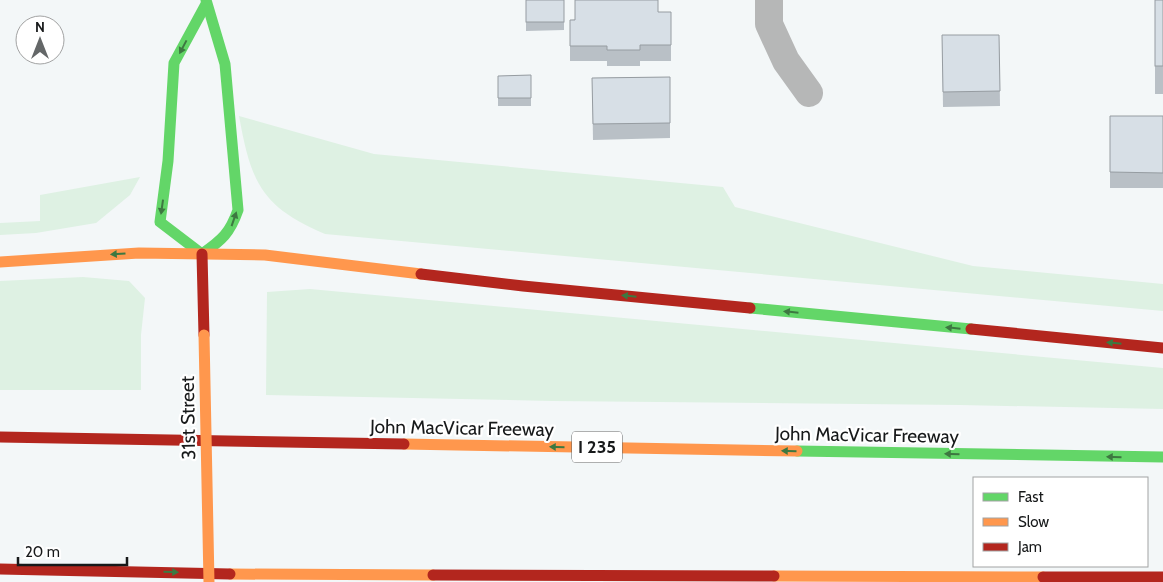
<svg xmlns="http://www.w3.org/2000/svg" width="1163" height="582" viewBox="0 0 1163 582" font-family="Cabin,sans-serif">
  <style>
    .green { fill: #def1e3 }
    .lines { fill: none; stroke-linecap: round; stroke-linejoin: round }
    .street { stroke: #b6b7b7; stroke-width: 28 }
    .fast { stroke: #63d668; stroke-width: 11 }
    .slow { stroke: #ff974d; stroke-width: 11 }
    .jam { stroke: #b3261e; stroke-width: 11 }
    .slow-bridge { stroke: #ff974d; stroke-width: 11 }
    .wall { fill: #b9c0c6 }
    .building { fill: #d7dfe6; stroke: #969ca1 }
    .oneway { fill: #3d7841 }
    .labels { text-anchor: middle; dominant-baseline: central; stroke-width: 4.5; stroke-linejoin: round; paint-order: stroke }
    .shield { fill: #fff; stroke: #5d5e5f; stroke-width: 1 }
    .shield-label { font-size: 18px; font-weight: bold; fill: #17191a }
    .street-label { font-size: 19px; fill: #17191a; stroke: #fff }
  </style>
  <rect width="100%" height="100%" fill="#f3f7f8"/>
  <g class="green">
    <path d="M239 116 374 154 723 187 735 207 973 266 1163 284V311L325 234C261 207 251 182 239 116Z"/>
    <path d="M140 177 130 195 96 223 36 233 0 235V223L40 221V195Z"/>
    <path d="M83 277 129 281 145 298 141 335V390H0V281Z"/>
    <path d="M310 289 1163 368V409L960 405 552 401 266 395 267 292Z"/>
  </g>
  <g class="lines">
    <path class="street" d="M769 0V24L786 61 809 93"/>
    <g class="fast">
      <path d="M202 254 160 222 168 161 174 63 206 4"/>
      <path d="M202 254C222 240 230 233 238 210L225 64 206 0"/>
      <path d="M750 308 971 329"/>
      <path d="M797 451 1163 457"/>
    </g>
    <g class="slow">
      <path d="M0 262 139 253 265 255 421 274"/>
      <path d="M404 444 797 451"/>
      <path d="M230 574 433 575"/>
      <path d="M774 576 1043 577"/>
    </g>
    <g class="jam">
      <path d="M202 254 204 335"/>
      <path d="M421 274 523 286 750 308"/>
      <path d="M971 329 1163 348"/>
      <path d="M0 437 404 444"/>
      <path d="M0 569 230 574"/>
      <path d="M433 575 774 576"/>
      <path d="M1043 577H1163"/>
    </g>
    <path class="slow-bridge" d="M204 335 209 582"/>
  </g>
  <g class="wall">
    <path d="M526 0H564V30L526 31Z"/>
    <rect x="1155" y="0" width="8" height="94"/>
    <path d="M658 12H671V61H640V66H607V61H570V20Z"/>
    <path d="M942 35H999L1000 106 943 107Z"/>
    <path d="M531 75V106H498V76Z"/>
    <path d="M670 77V138L593 140 592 78Z"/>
    <rect x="1110" y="116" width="53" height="72"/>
  </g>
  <g class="building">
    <rect x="526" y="0" width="38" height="22"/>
    <path d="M575 0H658V12H671V45H640V50H607V46H570V20H575Z"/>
    <rect x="1155" y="0" width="8" height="66"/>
    <path d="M942 35H999L1000 91 943 92Z"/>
    <path d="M531 75V98H498V76Z"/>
    <path d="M670 77V123L593 124 592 78Z"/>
    <path d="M1110 116H1163V173L1110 172Z"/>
  </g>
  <defs><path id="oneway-solid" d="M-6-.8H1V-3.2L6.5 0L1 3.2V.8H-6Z" transform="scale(1.25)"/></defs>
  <g class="oneway">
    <use href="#oneway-solid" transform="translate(183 47) rotate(118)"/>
    <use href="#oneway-solid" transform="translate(162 207) rotate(98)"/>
    <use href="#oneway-solid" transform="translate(234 219) rotate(-71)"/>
    <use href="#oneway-solid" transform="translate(118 254) rotate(176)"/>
    <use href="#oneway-solid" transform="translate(629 296) rotate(-174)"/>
    <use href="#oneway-solid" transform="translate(791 312) rotate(-174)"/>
    <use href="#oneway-solid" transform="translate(953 328) rotate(-174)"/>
    <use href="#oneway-solid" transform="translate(1114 343) rotate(-174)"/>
    <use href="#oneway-solid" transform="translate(557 447) rotate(-179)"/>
    <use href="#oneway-solid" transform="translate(789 451) rotate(-179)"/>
    <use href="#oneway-solid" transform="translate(952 454) rotate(-179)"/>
    <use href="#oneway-solid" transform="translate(1114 457) rotate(-179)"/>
    <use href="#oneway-solid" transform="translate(171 572) rotate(1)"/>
  </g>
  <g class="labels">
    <rect class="shield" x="572" y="431.5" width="50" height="31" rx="4"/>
    <g class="shield-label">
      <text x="597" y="447">I 235</text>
    </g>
    <g class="street-label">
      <text transform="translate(188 418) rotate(-91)">31st Street</text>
      <text transform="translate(462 428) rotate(1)">John MacVicar Freeway</text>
      <text transform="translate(867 435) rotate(1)">John MacVicar Freeway</text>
    </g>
  </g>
  <rect x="973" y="477" width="175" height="90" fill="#ffffff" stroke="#a2a3a3"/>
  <rect x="983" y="493" width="25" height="8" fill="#63d668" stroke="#a2a3a3"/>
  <text x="1018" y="502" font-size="15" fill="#17191a">Fast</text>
  <rect x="983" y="518" width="25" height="8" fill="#ff974d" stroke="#a2a3a3"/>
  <text x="1018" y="527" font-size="15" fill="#17191a">Slow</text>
  <rect x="983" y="543" width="25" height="8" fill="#b3261e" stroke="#a2a3a3"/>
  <text x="1018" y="552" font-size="15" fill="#17191a">Jam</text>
  <g transform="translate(40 40)"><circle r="24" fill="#ffffff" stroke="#a2a3a3"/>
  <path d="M0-4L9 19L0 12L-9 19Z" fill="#646768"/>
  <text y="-8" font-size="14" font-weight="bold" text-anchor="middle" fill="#17191a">N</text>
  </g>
  <path d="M18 557v8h109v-8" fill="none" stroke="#17191a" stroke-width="2.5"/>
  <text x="25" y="557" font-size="15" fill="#17191a" stroke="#ffffff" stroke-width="4" paint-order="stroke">20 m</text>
</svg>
